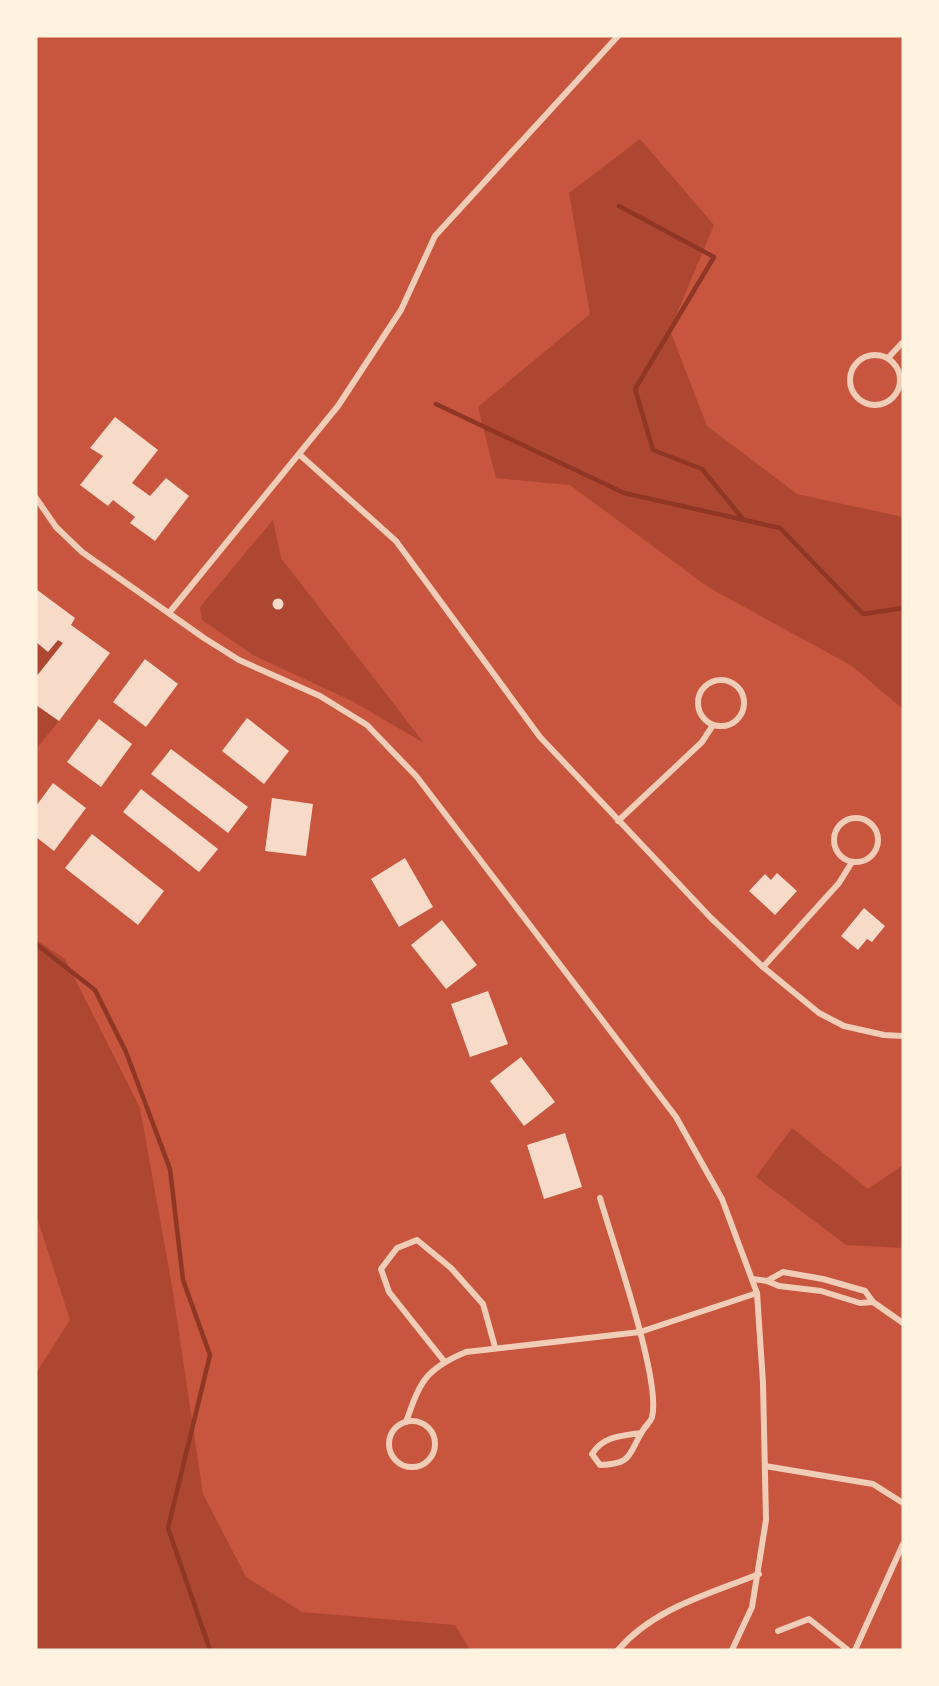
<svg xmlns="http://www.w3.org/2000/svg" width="939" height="1686" viewBox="0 0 939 1686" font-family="'Crimson Pro',serif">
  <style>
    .green { fill: #ae4732 }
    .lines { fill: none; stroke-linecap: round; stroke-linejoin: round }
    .stream { stroke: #8f3625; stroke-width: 4.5 }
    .building { fill: #f7dbc8 }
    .minor { stroke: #f1ccb7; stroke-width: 6 }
  </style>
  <rect width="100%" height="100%" fill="#c8553d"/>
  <g class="green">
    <path d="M640 139 714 225 670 330 707 426 797 494 903 517V709L852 666 708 587 570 485 496 478 478 407 590 314 569 193Z"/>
    <path d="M273 520 281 558 424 743 352 701 253 655 202 620 200 607Z"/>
    <path d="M58 640 62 643 36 677V642L48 651Z"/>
    <path d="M36 705 59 721 36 749Z"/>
    <path d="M36 940 65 959 140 1108 172 1286 203 1494 246 1577 302 1612 455 1625 470 1650H36V1373L70 1320 36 1214Z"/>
    <path d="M792 1128 868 1189 903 1165V1248L846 1245 756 1177Z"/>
  </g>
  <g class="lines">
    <g class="stream">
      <path d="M619 206 714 257 635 389 653 450 702 469 743 519"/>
      <path d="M436 404 624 493 780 528 863 614 903 608"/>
      <path d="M36 944 95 990 126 1052 170 1169 183 1280 210 1355 168 1528 210 1650"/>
    </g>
  </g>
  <g class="building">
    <path d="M115 417 158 450 132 483 150 496 166 478 189 496 155 541 130 523 135 517 113 500 108 506 80 485 103 456 90 448Z"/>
    <path d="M36 589 75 618 71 625 110 653 59 721 36 705V677L63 643 58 640 48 652 36 642Z"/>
    <circle cx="278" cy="604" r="5.5"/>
    <path d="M145 659 178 684 146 727 113 702Z"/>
    <path d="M247 718 289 751 264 784 222 751Z"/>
    <path d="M99 719 132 744 101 787 67 762Z"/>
    <path d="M171 749 248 807 228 833 151 774Z"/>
    <path d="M53 783 86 808 54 851 36 837V806Z"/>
    <path d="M141 789 218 849 199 872 123 812Z"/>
    <path d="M272 798 313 804 306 856 265 851Z"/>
    <path d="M92 834 164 891 138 925 65 868Z"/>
    <path d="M405 858 433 907 399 927 371 879Z"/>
    <path d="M777 873 797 891 775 915 749 891 765 874 771 880Z"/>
    <path d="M864 908 885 926 872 942 867 939 858 950 841 936Z"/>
    <path d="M442 920 477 965 446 989 411 945Z"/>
    <path d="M488 991 508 1044 470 1057 451 1004Z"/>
    <path d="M521 1057 555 1102 524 1126 490 1081Z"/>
    <path d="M565 1133 582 1187 544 1199 527 1145Z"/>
  </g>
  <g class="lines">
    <g class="minor">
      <circle cx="875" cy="380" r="25"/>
      <path d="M888 358 903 342"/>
      <path d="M300 455 396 541 540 737 711 918 763 967 819 1013 844 1026 884 1035 903 1036"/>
      <path d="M36 498 56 527 82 552 204 638 239 660 320 696 367 725 417 777 676 1117 722 1199 757 1293 763 1383 766 1520 752 1607 732 1650"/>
      <path d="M169 613 338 406 401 310 435 236 618 36"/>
      <circle cx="721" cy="703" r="23"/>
      <circle cx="856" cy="840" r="22"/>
      <path d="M618 821 702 742 713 725"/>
      <path d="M763 967 839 883 852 862"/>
      <path d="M600 1198C612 1240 662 1382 652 1417 651 1422 644 1427 642 1432 628 1454 633 1464 600 1465L592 1454C603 1436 621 1436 641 1433"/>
      <path d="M753 1279 767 1281 779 1286 821 1291 860 1303 873 1302"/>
      <path d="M767 1281 783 1272 823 1279 865 1291 873 1302 903 1323"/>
      <path d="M444 1361 389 1292 381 1269 397 1248 417 1240 451 1268 483 1304 495 1347"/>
      <circle cx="412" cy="1444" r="23"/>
      <path d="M406 1422C420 1382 425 1369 466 1352L640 1332 757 1293"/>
      <path d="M765 1466 873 1484 903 1503"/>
      <path d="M778 1631 809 1619 848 1650"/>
      <path d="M618 1650C654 1608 709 1594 759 1574"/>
      <path d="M855 1650 903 1544"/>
    </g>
  </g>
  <rect width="939" height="1686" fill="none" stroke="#fff3e0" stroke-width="75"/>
</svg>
